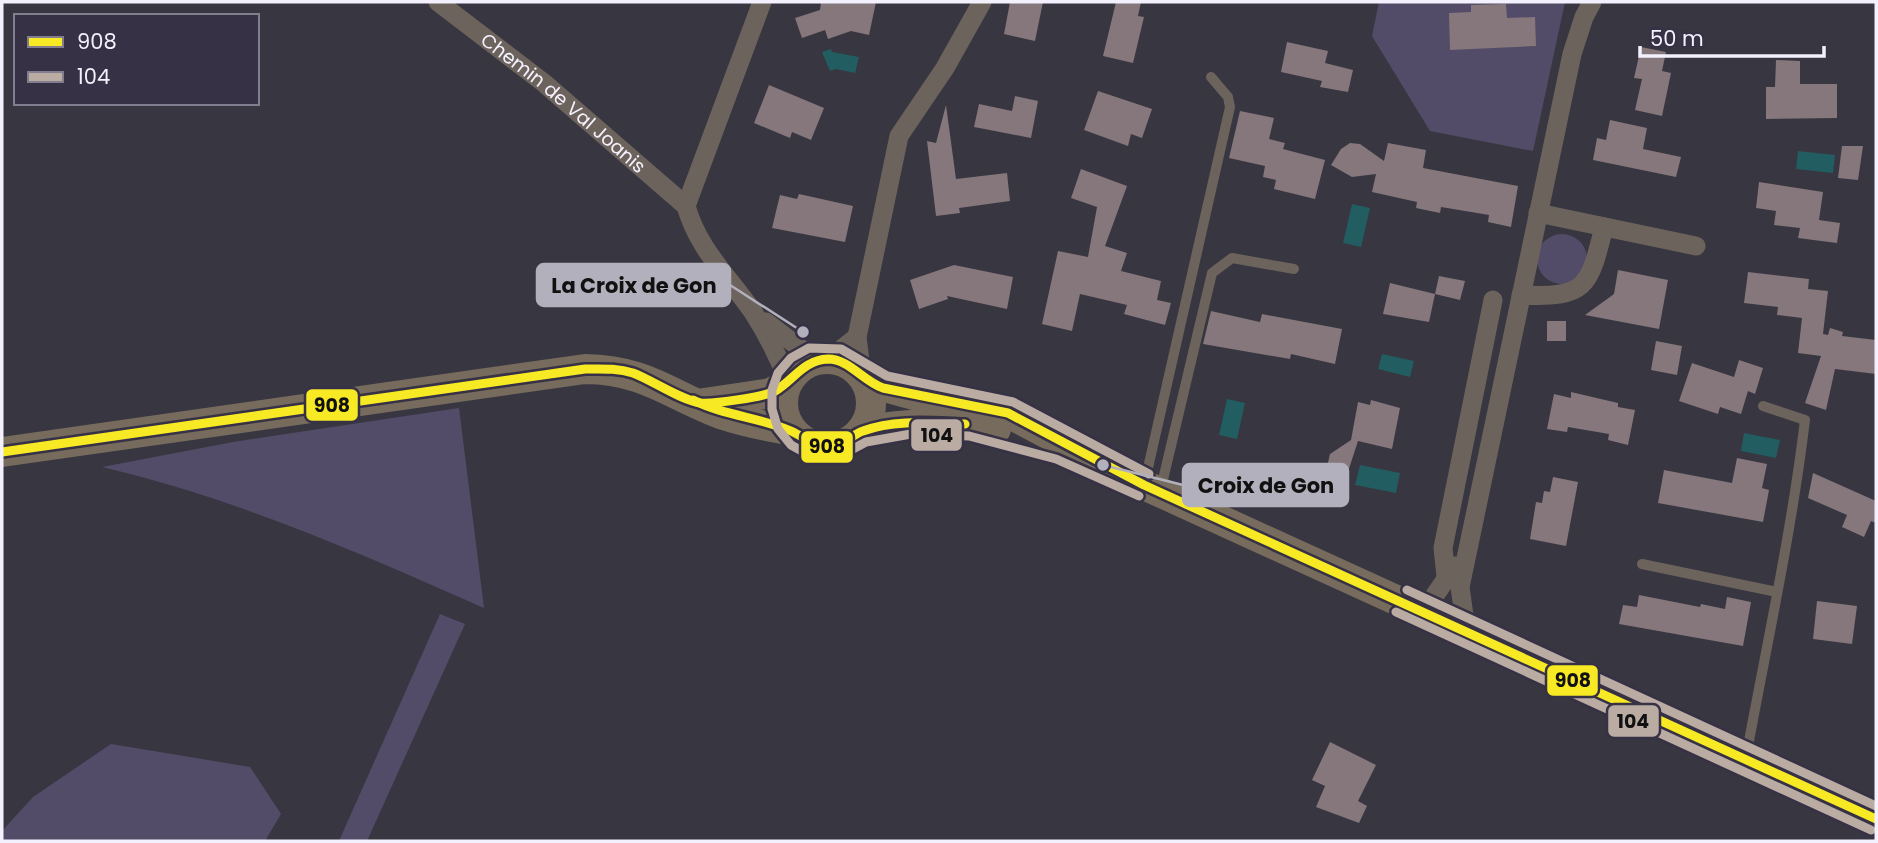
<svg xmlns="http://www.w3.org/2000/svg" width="1878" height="843" viewBox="0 0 1878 843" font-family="Poppins,sans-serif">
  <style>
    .green { fill: #534c68 }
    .water { fill: #215d61 }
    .building { fill: #85777b }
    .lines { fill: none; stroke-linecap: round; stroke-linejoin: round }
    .service { stroke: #6c635c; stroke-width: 10 }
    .minor { stroke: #6c635c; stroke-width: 19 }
    .primary { stroke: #766b5c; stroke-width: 30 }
    .bus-1-casing { stroke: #363145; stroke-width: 14 }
    .bus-2-casing { stroke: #363145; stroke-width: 14 }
    .bus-1 { stroke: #f8e925; stroke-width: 9 }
    .bus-2 { stroke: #baaca3; stroke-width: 9 }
    .labels { text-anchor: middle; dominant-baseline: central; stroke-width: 7; stroke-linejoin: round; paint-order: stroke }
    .street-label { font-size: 19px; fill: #f4f1fe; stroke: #363145 }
    .leader { fill: none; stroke: #b2b0bc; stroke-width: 2.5 }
    .callout-dot { fill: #b2b0bc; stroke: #363145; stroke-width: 2.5 }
    .callout { fill: #b2b0bc; stroke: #b2b0bc; stroke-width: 2.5 }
    .callout-label { font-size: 21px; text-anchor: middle; font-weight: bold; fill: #111 }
    .line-badge { stroke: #363145; stroke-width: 2.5 }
    .pale-badge-label { font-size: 19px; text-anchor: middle; font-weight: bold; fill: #111 }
  </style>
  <rect width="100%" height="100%" fill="#383641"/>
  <g class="green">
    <path d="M1379 2H1565L1533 151 1430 131 1372 36Z"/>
    <circle cx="1562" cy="259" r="25"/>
    <path d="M459 408 484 608C360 553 235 498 102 467L233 442Z"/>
    <path d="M440 614 465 624 367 841H339Z"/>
    <path d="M111 744 250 767 281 814 265 841H2V831L33 797Z"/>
  </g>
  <g class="water">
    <path d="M831 49 832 52 859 57 855 73 836 69 830 71 822 52Z"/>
    <path d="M1798 151 1835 155 1833 173 1796 169Z"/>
    <path d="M1352 204 1370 208 1361 247 1343 243Z"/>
    <path d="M1382 354 1414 361 1410 377 1378 369Z"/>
    <path d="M1227 399 1245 403 1237 439 1219 435Z"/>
    <path d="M1744 433 1780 440 1776 458 1741 451Z"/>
    <path d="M1360 465 1400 473 1396 493 1355 485Z"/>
  </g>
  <g class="building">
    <path d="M821 2H876L869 35 851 31 828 39 825 30 802 38 795 18 820 10Z"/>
    <path d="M1010 2H1043L1035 41 1004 34Z"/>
    <path d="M1116 2H1141L1138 16 1144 17 1133 63 1103 56Z"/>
    <path d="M1506 4 1507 18 1535 17 1536 46 1450 50 1449 13 1471 12V5Z"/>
    <path d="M1287 42 1328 51 1325 63 1353 70 1348 92 1320 87 1322 81 1281 72Z"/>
    <path d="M1641 47 1666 52 1662 71 1671 73 1662 116 1635 110 1642 79 1634 78Z"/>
    <path d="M1776 60 1800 61V84H1837V118L1766 119V87H1775Z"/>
    <path d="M769 85 824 108 811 140 792 132 790 138 754 123Z"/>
    <path d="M1098 91 1152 109 1142 138 1131 134 1128 146 1084 130Z"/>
    <path d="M1015 96 1038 101 1031 138 974 127 979 104 1012 111Z"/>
    <path d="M946 105 956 179 1007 173 1010 201 959 208 960 213 936 216 927 141 936 143Z"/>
    <path d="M1240 111 1274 118 1269 139 1285 143 1283 149 1325 160 1315 199 1274 189 1276 180 1263 177 1265 166 1229 158Z"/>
    <path d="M1610 120 1647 128 1643 149 1681 157 1676 177 1593 160 1597 138 1606 140Z"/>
    <path d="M1350 143 1360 144 1384 161 1388 143 1426 150 1423 168 1518 186 1511 227 1488 222 1489 215 1441 207 1440 213 1416 208 1417 202 1372 192 1376 174 1352 177 1331 165 1341 149Z"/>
    <path d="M1842 146H1863L1858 180 1838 178Z"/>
    <path d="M1081 169 1127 186 1105 246 1127 253 1121 271 1161 281 1157 300 1171 303 1165 325 1124 314 1127 305 1080 294 1072 331 1042 324 1058 251 1088 257 1097 207 1071 198Z"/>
    <path d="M1759 182 1823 192 1819 220 1840 223 1837 243 1798 238 1800 228 1774 225 1776 211 1756 208Z"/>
    <path d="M799 194 853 206 845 242 772 228 780 195 797 199Z"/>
    <path d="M954 265 1013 277 1007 309 947 296 948 299 919 309 910 280Z"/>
    <path d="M1618 270 1668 280 1659 329 1585 315 1614 294Z"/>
    <path d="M1748 272 1809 279 1808 289 1828 291 1823 334 1828 335 1830 328 1843 332 1842 336 1876 340V374L1835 369 1826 410 1805 403 1821 356 1798 353 1802 318 1777 315 1778 307 1744 303Z"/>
    <path d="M1439 276 1465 281 1460 300 1435 294Z"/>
    <path d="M1390 283 1435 294 1429 322 1383 314Z"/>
    <path d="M1211 311 1260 322 1262 314 1342 329 1335 364 1291 354 1290 359 1203 344Z"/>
    <rect x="1547" y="321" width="19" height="20"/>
    <path d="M1656 341 1682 346 1677 375 1651 370Z"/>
    <path d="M1739 360 1763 368 1755 394 1748 391 1741 414 1720 407 1718 414 1679 401 1692 363 1734 377Z"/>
    <path d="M1571 392 1618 403V407L1635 410 1628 445 1608 440 1609 434 1568 427 1567 432 1547 429 1554 394 1571 398Z"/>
    <path d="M1371 400 1400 408 1392 449 1358 441 1344 484 1324 480 1330 454 1351 440 1358 402 1370 405Z"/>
    <path d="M1737 458 1767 464 1762 488 1769 490 1763 522 1658 503 1664 470 1732 483Z"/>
    <path d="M1813 473 1876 501V523L1871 521 1864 537 1842 527 1847 515 1808 498Z"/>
    <path d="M1553 477 1578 482 1566 546 1530 539 1536 502 1542 503 1544 491 1550 492Z"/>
    <path d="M1639 595 1700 607 1701 604 1725 609 1727 597 1751 602 1743 646 1619 624 1623 605 1637 607Z"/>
    <path d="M1817 601 1857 606 1852 644 1813 639Z"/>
    <path d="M1330 742 1376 765 1358 801 1367 806 1359 823 1316 807 1325 786 1312 780Z"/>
  </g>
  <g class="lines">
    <g class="service">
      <path d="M1145 481 1230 107 1228 97 1211 77"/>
      <path d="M1161 488 1212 273 1232 258 1294 269"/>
      <path d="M1642 564 1777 592"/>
      <path d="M1744 754 1749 741C1769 634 1792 528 1805 420L1763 406"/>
    </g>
    <g class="minor">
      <path id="s1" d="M438 2 544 83 686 206"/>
      <path d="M762 2 686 206C698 249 728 276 753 312 768 335 778 356 788 381"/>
      <path d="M1538 213 1696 246"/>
      <path d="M1521 295C1587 298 1589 287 1604 227"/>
      <path d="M766 322 804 351 821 359"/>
      <path d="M857 337 899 136 945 68 982 2"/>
      <path d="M829 359 857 337 862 377"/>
      <path d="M1446 576 1443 548 1493 300"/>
      <path d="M1424 611 1455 566"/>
      <path d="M1466 630 1460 587 1572 54 1584 17 1592 2"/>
    </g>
    <g class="primary">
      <circle cx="827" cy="403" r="44"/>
      <path d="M866 382 914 395 1008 413 1144 485 1876 819"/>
      <path d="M704 403 771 393 787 383"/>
      <path d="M861 431C908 423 948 421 996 429"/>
      <path d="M2 452 585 369C645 370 667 393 718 413 741 422 768 426 792 431"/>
    </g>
    <g class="bus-1-casing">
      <g id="bus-1">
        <path d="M693 400C725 416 759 417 791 431 807 438 815 450 835 446 847 443 853 434 863 431 895 419 932 423 965 424"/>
        <path d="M2 452 585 369C601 369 617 368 633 373 652 380 682 401 701 403 714 404 764 397 775 391 794 380 803 360 828 359 849 359 863 381 883 388L1008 413 1144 485 1876 819"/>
      </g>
    </g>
    <g class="bus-2-casing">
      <g id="bus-2">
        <path d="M1139 496 1056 459 969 436 911 434 866 442 838 457 811 456 791 445 778 429 772 409V390L778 373 791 358 809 348 841 349 887 376 1013 402 1149 474"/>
        <path d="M1407 590 1876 806"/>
        <path d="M1396 612 1871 830"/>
      </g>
    </g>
    <use href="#bus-1" class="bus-1"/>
    <use href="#bus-2" class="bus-2"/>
  </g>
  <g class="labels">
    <g class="street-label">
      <text stroke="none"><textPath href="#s1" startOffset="161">Chemin de Val Joanis</textPath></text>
    </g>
  </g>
  <path class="leader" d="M803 332L730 285M1103 465L1183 485"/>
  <g class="callout-dot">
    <circle cx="803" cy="332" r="7"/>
    <circle cx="1103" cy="465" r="7"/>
  </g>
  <g class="callout">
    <rect x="537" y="264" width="193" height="42" rx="7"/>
    <rect x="1183" y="464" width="165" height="42" rx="7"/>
  </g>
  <g class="callout-label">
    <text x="634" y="293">La Croix de Gon</text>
    <text x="1266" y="493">Croix de Gon</text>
  </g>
  <g class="line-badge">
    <rect x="305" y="388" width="54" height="34" rx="7" fill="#f8e925"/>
    <rect x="910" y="418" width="53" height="34" rx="7" fill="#baaca3"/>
    <rect x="800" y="430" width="54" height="34" rx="7" fill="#f8e925"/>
    <rect x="1546" y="664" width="53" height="33" rx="7" fill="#f8e925"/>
    <rect x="1607" y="704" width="53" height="34" rx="7" fill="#baaca3"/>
  </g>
  <g class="pale-badge-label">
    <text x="332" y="412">908</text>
    <text x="937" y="442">104</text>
    <text x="827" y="453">908</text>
    <text x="1573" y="687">908</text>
    <text x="1633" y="728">104</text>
  </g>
  <rect width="1878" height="843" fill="none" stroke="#f4f1fe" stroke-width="7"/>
  <rect x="14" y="14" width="245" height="91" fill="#363145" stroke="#827e8f" stroke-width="2"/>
  <rect x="28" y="37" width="35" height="10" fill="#f8e925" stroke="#827e8f" stroke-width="2"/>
  <text x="77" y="49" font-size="21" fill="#f4f1fe">908</text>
  <rect x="28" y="72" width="35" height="10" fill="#baaca3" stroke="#827e8f" stroke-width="2"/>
  <text x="77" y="84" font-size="21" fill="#f4f1fe">104</text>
  <path d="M1640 46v10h184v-10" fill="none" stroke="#f4f1fe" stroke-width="3.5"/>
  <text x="1650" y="46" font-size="21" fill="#f4f1fe" stroke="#363145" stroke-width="5" paint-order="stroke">50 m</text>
</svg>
